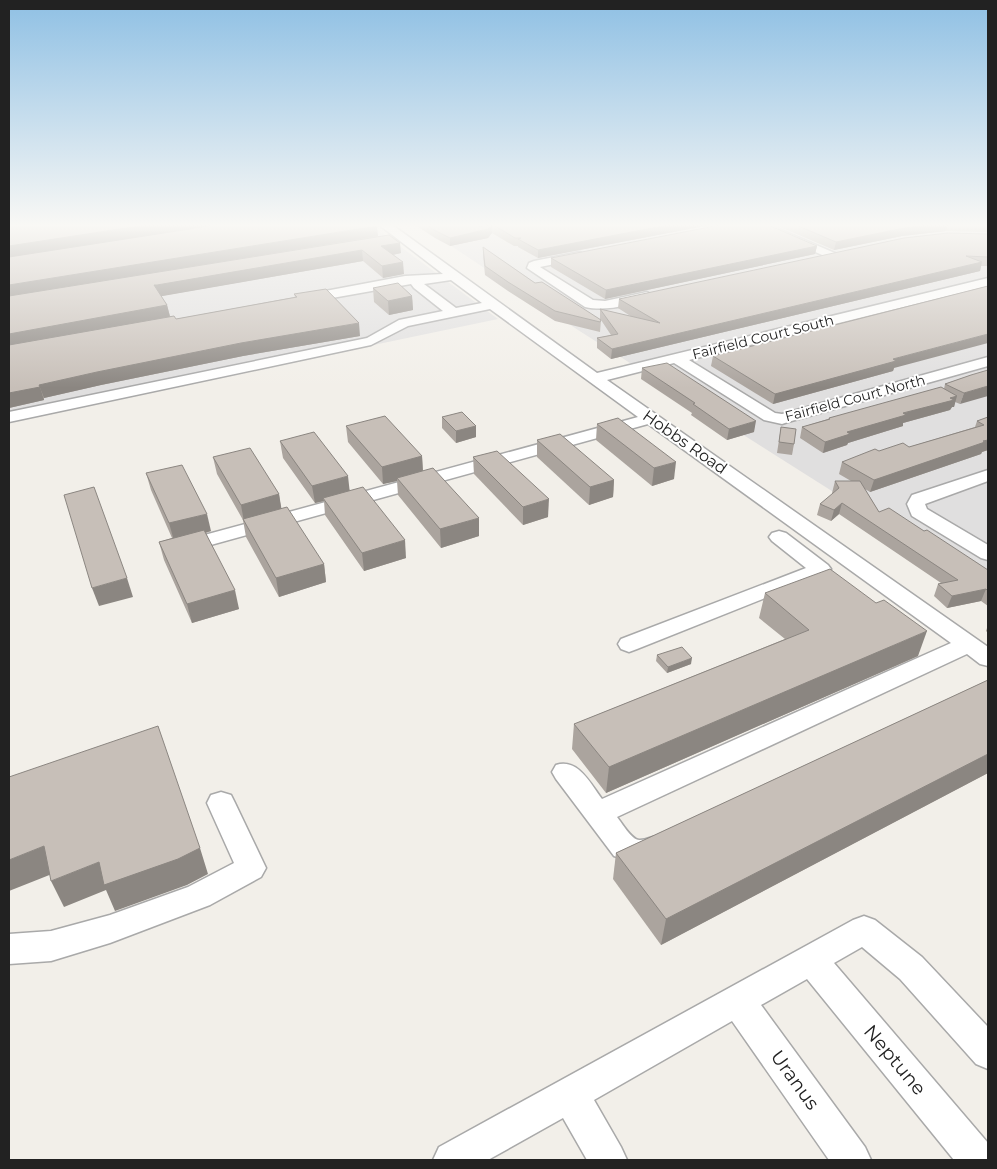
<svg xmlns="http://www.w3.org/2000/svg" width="997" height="1169" viewBox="0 0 997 1169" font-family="Montserrat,sans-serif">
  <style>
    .residential { fill: #e0dfdf }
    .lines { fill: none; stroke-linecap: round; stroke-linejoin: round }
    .minor-casing { stroke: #a9a9a9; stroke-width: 3 }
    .minor { fill: #fff; fill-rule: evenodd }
    .wall { fill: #aba49e }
    .shaded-wall { fill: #8b8681 }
    .building { fill: #c7bfb8; stroke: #8b8681 }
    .labels { text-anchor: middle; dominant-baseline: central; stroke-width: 4; stroke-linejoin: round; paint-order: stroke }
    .far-street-label { font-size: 14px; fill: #222; stroke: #fff }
    .street-label { font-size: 16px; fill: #222; stroke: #fff }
    .near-street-label { font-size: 19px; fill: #222; stroke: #fff }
  </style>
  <rect width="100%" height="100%" fill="#f2efe9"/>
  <g class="residential">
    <path d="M9 224H370L498 319 9 421Z"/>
    <path d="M418 224H988V590L578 330Z"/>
  </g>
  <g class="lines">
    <g class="minor-casing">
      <g id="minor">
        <path d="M378 224H391L597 373 988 278V286L689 360 775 413 782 414 988 357V366L788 422 782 424 764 420 674 363 607 380 988 647V666L980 664 967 654 617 817C622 823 632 841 640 840 652 839 651 834 664 838L668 847 664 856 641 865 614 856 556 779 552 772 556 765C578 758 590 783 602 799L951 643 648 424 189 551 182 553 175 551 172 547 175 543 638 417 490 309 408 326 371 345 9 422V412L367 338 399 320 443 311 414 288 411 284 304 303 299 302 297 299 304 295 405 276 443 274ZM451 280 482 303 456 308 424 284Z"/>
        <path d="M752 224H767L837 254 839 256 837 258H829Z"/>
        <path d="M580 252 586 256 584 258 540 267 593 300 605 301 647 292 653 296 652 299C631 304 607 312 585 307L527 268 529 263 534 261Z"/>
        <path d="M988 470V481L925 504 927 509 988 545V560L981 558 912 516 907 504 912 495Z"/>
        <path d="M779 531 786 533 828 565 831 569 828 573 637 649 629 652 621 649 618 644 621 639 806 568 772 541 769 537 772 533Z"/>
        <path d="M221 792 231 795 235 803 266 868 261 877 210 905 110 943 51 961 9 964V934L51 931 110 915 188 887 234 863 207 803 211 795Z"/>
        <path d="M864 916 875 920 922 957 988 1027V1069L976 1064 900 979 862 947 834 963 988 1143V1160H954L807 979 761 1005 865 1147 871 1160H829L732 1021 594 1100 621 1147 627 1160H587L563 1118 488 1160H433L439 1147 853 920Z"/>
      </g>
    </g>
    <use href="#minor" class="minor"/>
  </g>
  <g class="wall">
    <path d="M9 224 378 236 401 253 393 255 404 274 383 278 363 261 161 296 167 305 170 316 176 319 295 297 294 294 360 336 243 356 101 385 44 398V400L9 408Z"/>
    <path d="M414 224H472L477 227 492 225V233L488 238 450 246 435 238Z"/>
    <path d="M492 224H715L538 258 518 247V246H514L492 233Z"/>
    <path d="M773 224H988V232L946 231 902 236 834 250Z"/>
    <path d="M988 234V266H981L980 271 611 359 597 348V338L611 335 601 320 600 332 555 321 508 291 485 275 483 255V247L535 283 601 320 600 319V309L632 317 618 308 619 299Z"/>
    <path d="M817 246 815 254 605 299 551 267V258Z"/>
    <path d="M373 288 412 296 413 310 389 315 374 302Z"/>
    <path d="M713 356 894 368 893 371 773 404 711 366Z"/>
    <path d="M642 368 754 432 727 440 691 415 692 413 641 379Z"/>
    <path d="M971 375 960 404 955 402 954 407H952L950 410 903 423V426L848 443 847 445 823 453 800 438 802 427 828 419 829 418 944 389 945 384Z"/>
    <path d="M442 417 476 426V437L456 443 442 428Z"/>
    <path d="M988 417V450L982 452 981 454 870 492 865 489 879 512 924 531 988 570V606L981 601 947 608 934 596 938 584 941 583 839 514 831 521 817 515 820 504 833 494 832 493 835 481H851L839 474 842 462 879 451 909 447 975 427 977 421Z"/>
    <path d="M597 424 674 479 652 486 596 440Z"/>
    <path d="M346 426 422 456 423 471 479 536 441 548 398 495 397 481 383 484 348 442Z"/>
    <path d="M781 427 794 444 792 455 777 453Z"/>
    <path d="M537 440 614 480 613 497 589 505 537 457Z"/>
    <path d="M280 441 350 490 406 558 364 571 325 515 324 501 315 503 283 458Z"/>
    <path d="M213 457 279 494 281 509 324 564 326 582 279 597 246 537 243 520 217 474Z"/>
    <path d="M473 457 548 517 523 525 474 474Z"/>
    <path d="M146 473 211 531 206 533 239 609 192 623 164 560 159 542 172 538 151 490Z"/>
    <path d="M765 593 918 656 606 793 572 749 574 724 785 639 759 618Z"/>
    <path d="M988 625V633L986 631Z"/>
    <path d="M657 655 691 664 667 673 656 661Z"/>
    <path d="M988 680V773L661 945 613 879 616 853Z"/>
  </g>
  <g class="shaded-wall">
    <path d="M152 224H224L9 257V246Z"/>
    <path d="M673 224H715L538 258V250Z"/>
    <path d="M935 224H948L946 231 902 236 834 250 836 242 904 228Z"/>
    <path d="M492 225V233L488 238 450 246V238Z"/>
    <path d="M377 226 378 236 9 297V285Z"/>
    <path d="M400 243 401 253 382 257 381 246Z"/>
    <path d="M817 246 815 254 605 299 606 290Z"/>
    <path d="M362 250 363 261 157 297 154 285Z"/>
    <path d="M403 262 404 274 383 278 382 266Z"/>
    <path d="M982 262 980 271 611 359 612 349Z"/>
    <path d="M412 296 413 310 389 315 388 301Z"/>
    <path d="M167 305 170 317 9 347V334Z"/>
    <path d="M359 323 360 336 243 356 101 385 44 398 39 385 97 372 241 343Z"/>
    <path d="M988 334V343L894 368 893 371 773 404 775 394 893 359Z"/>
    <path d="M988 386V396L960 404 964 393Z"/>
    <path d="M40 387 44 400 9 408V393Z"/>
    <path d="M957 396 954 407H952L950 410 903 423V426L848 443 847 445 823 453 825 442 847 432Z"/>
    <path d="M756 421 754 432 727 440 729 429Z"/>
    <path d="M476 426V437L456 443V431Z"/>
    <path d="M988 440V450L982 452 981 454 870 492 874 480Z"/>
    <path d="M422 456 423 474 397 478V481L383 484 382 467Z"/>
    <path d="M676 462 674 479 652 486 654 468Z"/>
    <path d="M348 476 350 494 323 498 324 501 315 503 312 486Z"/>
    <path d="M614 480 613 497 589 505 590 487Z"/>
    <path d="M279 494 282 512 244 522 241 505Z"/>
    <path d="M549 499 548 517 523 525V507Z"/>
    <path d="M842 503 839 514 831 521 834 510Z"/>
    <path d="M207 514 211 531 174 541 169 523Z"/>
    <path d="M479 518V536L441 548 440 529Z"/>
    <path d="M405 540 406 558 364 571 362 553Z"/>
    <path d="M324 564 326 582 279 597 276 578Z"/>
    <path d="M127 578 133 597 99 606 92 588Z"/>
    <path d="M986 589 981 601 947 608 952 596Z"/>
    <path d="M235 590 239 609 192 623 187 604Z"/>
    <path d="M927 631 918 656 606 793 609 767Z"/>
    <path d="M692 658 691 664 667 673 668 667Z"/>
    <path d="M988 754V773L661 945 666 919Z"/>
    <path d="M44 846 57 872 9 891V860Z"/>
    <path d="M200 848 208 874 187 885 115 911 106 890 64 907 51 881 99 862Z"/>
  </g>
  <g class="building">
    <path d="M9 224H152L9 246Z"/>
    <path d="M222 224H375L377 226 9 285V257Z"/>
    <path d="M426 224H472L477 227 492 225 488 229 450 238 434 230Z"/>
    <path d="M492 224H673L538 250 518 239 521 238H515Z"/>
    <path d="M725 224H766L817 246 606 290 551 258Z"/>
    <path d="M794 224H935L904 228 836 242Z"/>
    <path d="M948 233 988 234V257L966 256 982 262 612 349 597 338 618 334 600 309 660 323 619 299 904 238Z"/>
    <path d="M389 235 400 243 381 246 403 262 382 266 362 250 157 285H154L167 305 9 334V296Z"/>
    <path d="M483 247 535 283 542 282 601 320 600 322 555 311 508 282 485 266Z"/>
    <path d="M398 283 412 296 388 301 373 288Z"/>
    <path d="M988 286V334L893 359 896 361 775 394 713 356Z"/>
    <path d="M326 289 359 323 241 343 97 372 39 385 40 387 9 393V345L174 316 176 319 297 297 294 294Z"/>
    <path d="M667 363 756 421 729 429 693 404 695 403 642 368Z"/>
    <path d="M988 370V386L964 393 945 384 971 375Z"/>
    <path d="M941 387 957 396 950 398 954 400 903 413 906 415 847 432 850 434 825 442 802 427 830 419 829 418Z"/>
    <path d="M462 412 476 426 456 431 442 417Z"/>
    <path d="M385 416 422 456 382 467 346 426Z"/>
    <path d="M988 417V440L983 441 985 442 874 480 842 462 875 449 879 451 903 443 909 447 984 425 977 421Z"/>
    <path d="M618 418 676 462 654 468 597 424Z"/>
    <path d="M781 427 796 429 794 444 779 442Z"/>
    <path d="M314 432 348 476 312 486 280 441Z"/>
    <path d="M560 434 614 480 590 487 537 440Z"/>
    <path d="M250 448 279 494 241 505 213 457Z"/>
    <path d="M497 451 549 499 523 507 473 457Z"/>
    <path d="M182 465 207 514 169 523 146 473Z"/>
    <path d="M433 468 479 518 440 529 397 478Z"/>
    <path d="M835 481H860L879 512 889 508 924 531 927 530 988 570V591L986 589 952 596 938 584 958 580 842 503 834 510 820 504 839 488Z"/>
    <path d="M94 487 127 578 92 588 64 495Z"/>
    <path d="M363 487 405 540 362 553 323 498Z"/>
    <path d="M287 507 324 564 276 578 243 519Z"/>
    <path d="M204 530 235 590 187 604 159 542Z"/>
    <path d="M830 569 876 603 884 600 927 631 609 767 574 724 809 630 765 593Z"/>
    <path d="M682 647 692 658 668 667 657 655Z"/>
    <path d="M988 680V754L666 919 616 853Z"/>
    <path d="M158 726 200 848 178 859 104 885 99 862 51 881 44 846 9 860V777Z"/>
  </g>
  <linearGradient id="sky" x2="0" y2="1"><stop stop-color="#8fc0e4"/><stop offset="0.58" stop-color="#f9f8f5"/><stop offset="1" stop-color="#f9f8f5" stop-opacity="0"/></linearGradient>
  <rect width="997" height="388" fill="url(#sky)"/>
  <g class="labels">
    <g class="far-street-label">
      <text transform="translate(763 337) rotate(-14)">Fairfield Court South</text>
      <text transform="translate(855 398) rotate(-15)">Fairfield Court North</text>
    </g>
    <g class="street-label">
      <text transform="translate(685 442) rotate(35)">Hobbs Road</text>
    </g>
    <g class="near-street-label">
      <text transform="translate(895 1060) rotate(50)">Neptune</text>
      <text transform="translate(795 1080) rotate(54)">Uranus</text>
    </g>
  </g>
  <rect width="997" height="1169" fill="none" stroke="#222222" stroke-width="20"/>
</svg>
